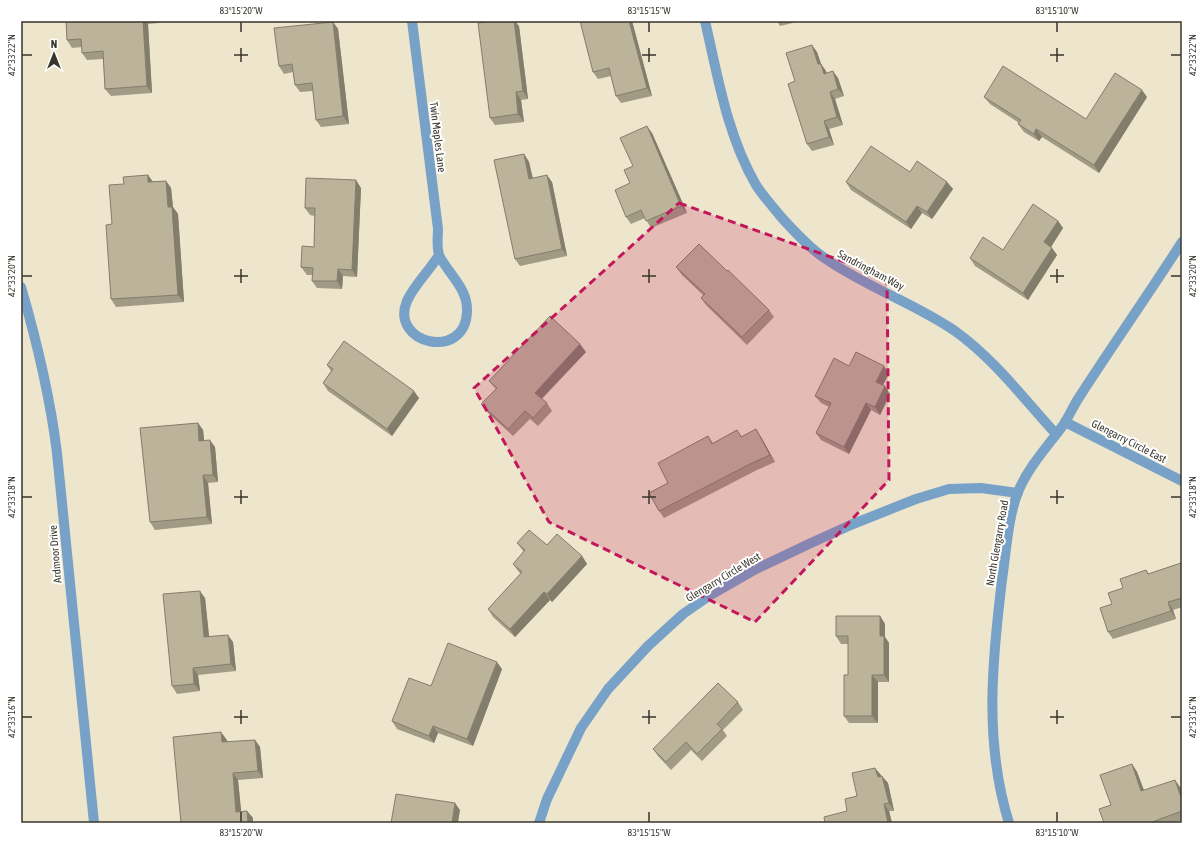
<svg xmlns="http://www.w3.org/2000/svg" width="1203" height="844" viewBox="0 0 1203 844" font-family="'Asap Condensed',sans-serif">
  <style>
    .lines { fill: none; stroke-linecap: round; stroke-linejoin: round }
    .minor { stroke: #78a1c8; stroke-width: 10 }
    .wall { fill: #a19a84 }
    .shaded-wall { fill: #837d6c }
    .building { fill: #bbb39a; stroke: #837d6c }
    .marked { fill: #c2185b; fill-opacity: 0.2; stroke: #c2185b; stroke-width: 3; stroke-dasharray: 8 5; stroke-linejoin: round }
    .ticks { fill: none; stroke: #38352b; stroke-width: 1.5 }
    .labels { text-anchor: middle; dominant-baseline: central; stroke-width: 4; stroke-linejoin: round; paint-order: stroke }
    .street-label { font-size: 11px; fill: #38352b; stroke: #fff }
    .neatline { fill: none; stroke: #38352b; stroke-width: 1.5 }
    .ticks-label { font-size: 10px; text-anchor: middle; fill: #38352b }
  </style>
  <rect width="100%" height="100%" fill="#ede5cc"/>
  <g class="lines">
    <g class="minor">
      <path d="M412 21 438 229C438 237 436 250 440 257 449 274 468 289 467 311 466 362 389 344 407 301 414 285 430 270 439 255"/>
      <path d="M705 21C718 77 727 135 756 185 763 196 773 207 782 218 795 232 809 248 826 259 866 287 914 303 955 331 994 359 1024 399 1056 434"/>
      <path d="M21 287C37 342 50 396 57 453L94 823"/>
      <path d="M1065 422 1182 481"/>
      <path d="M539 823 547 799 581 728 608 689 648 646 683 614 709 596 756 569 811 543 853 524 916 499 949 489 981 488 1018 493"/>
      <path d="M1009 823C984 743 992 662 1002 580 1006 553 1008 517 1018 492 1028 467 1048 446 1064 424 1069 416 1073 407 1078 399 1112 346 1148 295 1182 242"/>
    </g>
  </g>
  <g class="wall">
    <path d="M66 21H159V23L148 24 152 93 111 96 105 89 103 59 87 60 82 53V47L72 48 67 40Z"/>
    <path d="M580 21H632L652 96 621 103 616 96 611 76 598 79 593 72Z"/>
    <path d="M777 21H801L780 26Z"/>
    <path d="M333 22 338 29 349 124 321 127 316 120 313 91 300 92 295 85 293 72 284 74 279 66Z"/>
    <path d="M519 26 528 99 521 100 524 122 495 125 490 118Z"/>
    <path d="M817 52 821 64 827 73 838 78 844 96 835 99 843 125 829 129 834 145 812 151 807 144 795 81Z"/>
    <path d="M984 97 1086 119 1147 97 1099 173 1042 137 1039 141 1024 132 1018 124 1019 123 990 104Z"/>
    <path d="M652 133 687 213 651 228 645 218 631 224 626 217 630 183 633 166Z"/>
    <path d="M524 154 529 162 533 178 552 182 567 256 520 266 515 259Z"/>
    <path d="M910 172 947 182 953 189 932 219 922 213 911 229 851 190 846 182Z"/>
    <path d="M148 175 153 182 166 181 171 188 173 207 178 214 184 302 116 307 111 299 124 184Z"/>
    <path d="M361 188 357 277 343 276 342 289 317 288 312 281 313 275H307L301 267 314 247 315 216 310 215 305 208Z"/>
    <path d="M1058 221 1063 228 1051 247 1057 255 1028 300 975 266 970 258 1003 250Z"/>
    <path d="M676 267 769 310 774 317 747 345 706 305 701 298 703 295 682 275Z"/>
    <path d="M586 352 542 399 547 403 552 411 538 426 530 419 513 436 487 412 481 404 496 389 489 381Z"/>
    <path d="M327 365 419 398 392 436 328 391 323 383 331 371Z"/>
    <path d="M849 366 889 373 883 385 890 394 880 415 871 410 849 454 821 440 816 433 829 407 821 403 815 396Z"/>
    <path d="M198 423 203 430 204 440 215 447 218 482 208 483 212 524 155 530 150 522Z"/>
    <path d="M737 430 742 437H761L775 462 757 470 664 518 659 511 668 483 708 436 713 443Z"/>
    <path d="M517 543 547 545 582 556 587 564 552 602 550 600 515 637 493 617 488 609 521 574 518 571 513 564 524 552Z"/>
    <path d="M1182 564V607L1173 610 1176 619 1113 639 1108 632 1112 604 1146 570 1149 574Z"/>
    <path d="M205 598 209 637 233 642 236 671 198 675 200 691 177 694 172 686Z"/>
    <path d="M880 616 885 624V637L889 643V682H878V723H849L844 716 848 675V644H841L836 636Z"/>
    <path d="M502 669 473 746 438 733 434 743 397 729 392 721 431 686Z"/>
    <path d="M738 702 743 710 723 730 727 736 702 761 691 750 671 770 658 756 653 749Z"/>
    <path d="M227 740V742L255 740 260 747 263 778 238 780 241 812 247 811 253 818V823H181Z"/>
    <path d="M1132 764 1137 772 1144 790 1180 787 1182 792V820L1174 823H1104L1111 805Z"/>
    <path d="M881 775V776L888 783 894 811H889L892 823H825L847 811Z"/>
  </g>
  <g class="shaded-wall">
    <path d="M143 21H146L148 24 152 93 147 86Z"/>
    <path d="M514 21H515L519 26 528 99 523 91Z"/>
    <path d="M629 21H632L652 96 647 88Z"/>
    <path d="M333 22 338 29 349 124 343 116Z"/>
    <path d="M812 45 817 52 822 67 821 64 826 71 829 81 818 64Z"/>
    <path d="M833 71 838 78 844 96 838 89Z"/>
    <path d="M1142 90 1147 97 1099 173 1094 165Z"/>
    <path d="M516 92 521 100 524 122 518 114Z"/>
    <path d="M830 92 835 99 843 125 837 117Z"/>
    <path d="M824 121 829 129 834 145 829 137Z"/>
    <path d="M647 126 652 133 687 213 681 206Z"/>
    <path d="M1036 129 1042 137 1039 141 1034 134Z"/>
    <path d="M524 154 529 162 534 186 529 179Z"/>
    <path d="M148 175 153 182H148Z"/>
    <path d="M547 175 552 182 567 256 562 249Z"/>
    <path d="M356 180 361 188 357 277 352 270Z"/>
    <path d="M166 181 171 188 173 207 178 214 184 302 178 295 168 207Z"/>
    <path d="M947 182 953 189 932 219 927 212Z"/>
    <path d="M917 206 922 213 911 229 906 222Z"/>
    <path d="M1058 221 1063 228 1049 250 1044 242Z"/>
    <path d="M1052 248 1057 255 1028 300 1023 293Z"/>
    <path d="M338 269 343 276 342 289 337 281Z"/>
    <path d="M580 344 586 352 540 400 535 393Z"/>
    <path d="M884 366 889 373 881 389 876 382Z"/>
    <path d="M885 386 890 394 880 415 875 407Z"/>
    <path d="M414 391 419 398 392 436 387 429Z"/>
    <path d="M866 403 871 410 849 454 844 447Z"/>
    <path d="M198 423 203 430 205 448 199 441Z"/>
    <path d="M756 429 761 437 775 462 770 455Z"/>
    <path d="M210 440 215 447 218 482 213 475Z"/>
    <path d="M203 475 208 483 212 524 207 517Z"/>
    <path d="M582 556 587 564 552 602 547 594Z"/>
    <path d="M200 591 205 598 210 645 204 637Z"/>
    <path d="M544 592 550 600 515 637 510 629Z"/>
    <path d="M1168 602 1173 610 1176 619 1171 611Z"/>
    <path d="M880 616 885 624V637L889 643V682L884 675 880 636Z"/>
    <path d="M228 635 233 642 236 671 231 664Z"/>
    <path d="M497 662 502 669 473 746 467 739Z"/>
    <path d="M193 668 198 675 200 691 194 684Z"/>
    <path d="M872 675 878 682V723L872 716Z"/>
    <path d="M433 726 438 733 434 743 429 736Z"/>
    <path d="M221 732 227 740 228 750 222 742Z"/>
    <path d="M255 740 260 747 263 778 258 771Z"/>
    <path d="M1132 764 1137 772 1147 799 1141 791Z"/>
    <path d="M875 768 881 775 883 785 878 777Z"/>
    <path d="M233 773 238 780 242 819 236 812Z"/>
    <path d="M882 776 888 783 894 811 889 803Z"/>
    <path d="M1175 780 1180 787 1182 792V800Z"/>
    <path d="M455 803 460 810 458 823H452Z"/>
    <path d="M884 804 889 811 892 823H888Z"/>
    <path d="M247 811 253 818V823H248Z"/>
  </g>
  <g class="building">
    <path d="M66 21H143L147 86 105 89 103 51 82 53 81 39 67 40Z"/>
    <path d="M495 21H514L523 91 516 92 518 114 490 118 478 23Z"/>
    <path d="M580 21H629L647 88 616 96 609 68 593 72Z"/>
    <path d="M333 22 343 116 316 120 312 83 295 85 292 64 279 66 274 28Z"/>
    <path d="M812 45 818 64H821L824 74 833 71 838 89 830 92 837 117 824 121 829 137 807 144 788 84 795 81 786 53Z"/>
    <path d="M1003 66 1086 119 1115 73 1142 90 1094 165 1036 129 1034 134 1018 124 1021 120 984 97Z"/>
    <path d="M647 126 681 206 646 221 641 210 626 217 615 190 630 183 624 170 633 166 620 138Z"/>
    <path d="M871 146 910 172 917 161 947 182 927 212 917 206 906 222 846 182Z"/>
    <path d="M524 154 529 179 547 175 562 249 515 259 494 160Z"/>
    <path d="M148 175V182L166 181 168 207H172L178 295 111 299 106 225 112 224 109 185 124 184 123 177Z"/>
    <path d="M306 178 356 180 352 270 338 269 337 281H312L313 268 301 267 302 246 314 247 315 208H305Z"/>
    <path d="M1033 204 1058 221 1044 242 1052 248 1023 293 970 258 983 237 1003 250Z"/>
    <path d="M699 244 727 271 728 270 769 310 742 337 701 298 705 294 676 267Z"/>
    <path d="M550 316 580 344 535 393 547 403 533 418 525 411 508 429 481 404 497 388 489 381Z"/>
    <path d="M344 341 414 391 387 429 323 383 333 369 327 365Z"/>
    <path d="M856 352 884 366 876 382 885 386 875 407 866 403 844 447 816 433 831 403 815 396 834 358 849 366Z"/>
    <path d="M198 423 199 441 210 440 213 475H203L207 517 150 522 140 428Z"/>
    <path d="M756 429 770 455 752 463 659 511 649 493 668 483 658 463 708 436 712 444 737 430 741 437Z"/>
    <path d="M529 530 547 545 557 534 582 556 547 594 544 592 510 629 488 609 522 572 513 564 525 550 517 543Z"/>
    <path d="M1181 563 1182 565V598L1168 602 1171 611 1108 632 1100 608 1112 604 1108 593 1123 588 1120 579 1146 570 1148 574Z"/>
    <path d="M200 591 204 637 228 635 231 664 193 668 194 684 172 686 163 594Z"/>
    <path d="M836 616H880V636H884V675H872V716H844V675H848V636H836Z"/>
    <path d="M448 643 497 662 467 739 433 726 429 736 392 721 409 678 431 686Z"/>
    <path d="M718 683 738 702 717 724 722 729 697 754 686 742 666 762 653 749Z"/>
    <path d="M221 732 222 742 255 740 258 771 233 773 236 812 247 811 248 823H181L173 737Z"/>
    <path d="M1132 764 1141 791 1175 780 1182 800V811L1152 822V823H1104L1099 809 1111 805 1100 775Z"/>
    <path d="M875 768 878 777 882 776 889 803 884 804 888 823H825L824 817 847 811 845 799 857 796 852 773Z"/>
    <path d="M396 794 455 803 452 823H391Z"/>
  </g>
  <path class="marked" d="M679 203 887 277 889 480 755 622 549 522 474 388Z"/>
  <path class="ticks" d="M241 22V32M649 22V32M1057 22V32M241 48V62M649 48V62M1057 48V62M22 55H32M234 55H248M642 55H656M1050 55H1064M1171 55H1181M241 269V283M649 269V283M1057 269V283M22 276H32M234 276H248M642 276H656M1050 276H1064M1171 276H1181M241 490V504M649 490V504M1057 490V504M22 497H32M234 497H248M642 497H656M1050 497H1064M1171 497H1181M241 710V724M649 710V724M1057 710V724M22 717H32M234 717H248M642 717H656M1050 717H1064M1171 717H1181M241 812V822M649 812V822M1057 812V822"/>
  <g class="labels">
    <g class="street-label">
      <text transform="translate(438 137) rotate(83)">Twin Maples Lane</text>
      <text transform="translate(871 270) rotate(28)">Sandringham Way</text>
      <text transform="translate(1129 441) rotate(27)">Glengarry Circle East</text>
      <text transform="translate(997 543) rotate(-80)">North Glengarry Road</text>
      <text transform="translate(55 554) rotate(-95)">Ardmoor Drive</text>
      <text transform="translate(723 577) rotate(-31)">Glengarry Circle West</text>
    </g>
  </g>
  <rect width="1203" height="844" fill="none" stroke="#ffffff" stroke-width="44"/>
  <g transform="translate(54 54)" stroke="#ffffff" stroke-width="3" paint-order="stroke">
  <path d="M0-3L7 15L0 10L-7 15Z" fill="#38352b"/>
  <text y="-6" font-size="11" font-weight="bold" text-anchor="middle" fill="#38352b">N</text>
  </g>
  <rect x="22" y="22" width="1159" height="800" class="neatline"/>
  <g class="ticks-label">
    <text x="241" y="14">83°15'20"W</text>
    <text x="649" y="14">83°15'15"W</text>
    <text x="1057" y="14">83°15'10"W</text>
    <text transform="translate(11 55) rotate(-90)" y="4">42°33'22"N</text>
    <text transform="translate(1192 55) rotate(-90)" y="4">42°33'22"N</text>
    <text transform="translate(11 276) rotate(-90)" y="4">42°33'20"N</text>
    <text transform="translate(1192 276) rotate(-90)" y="4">42°33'20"N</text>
    <text transform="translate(11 497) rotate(-90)" y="4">42°33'18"N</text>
    <text transform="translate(1192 497) rotate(-90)" y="4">42°33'18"N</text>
    <text transform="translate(11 717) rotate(-90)" y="4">42°33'16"N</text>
    <text transform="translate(1192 717) rotate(-90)" y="4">42°33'16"N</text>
    <text x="241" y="836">83°15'20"W</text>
    <text x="649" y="836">83°15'15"W</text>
    <text x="1057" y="836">83°15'10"W</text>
  </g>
</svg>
